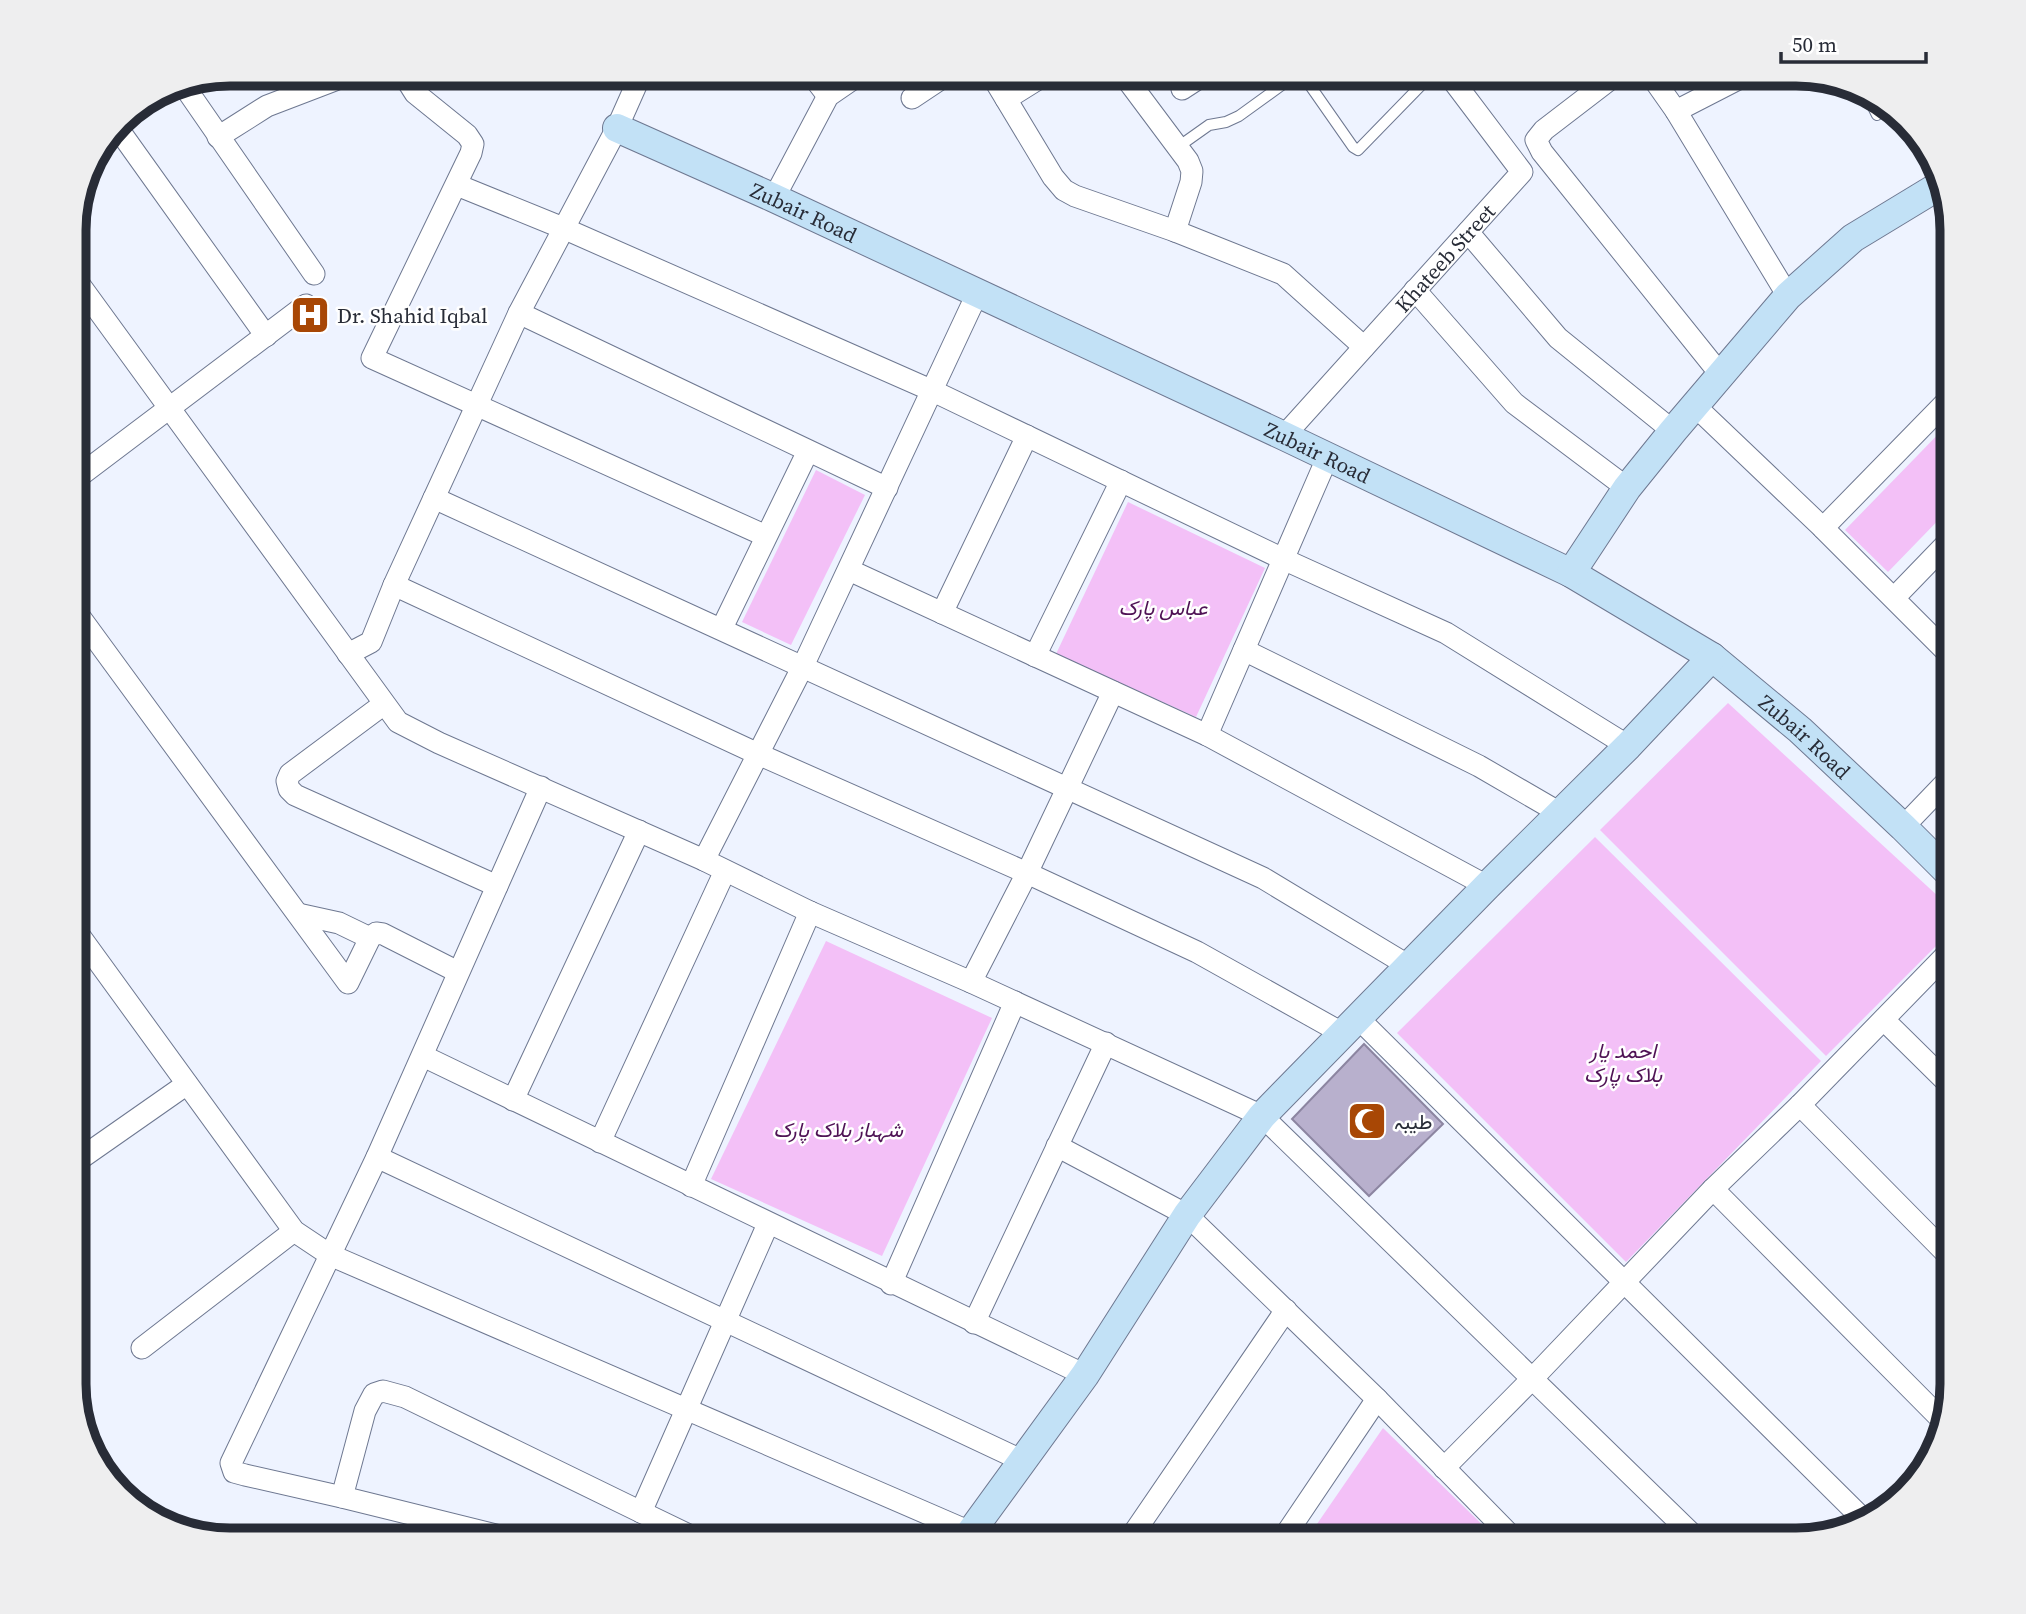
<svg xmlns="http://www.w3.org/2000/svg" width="2026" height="1614" viewBox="0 0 2026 1614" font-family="'Source Serif 4',Vazirmatn,serif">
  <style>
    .green { fill: #f3c0f7 }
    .building { fill: #b8b0cd; stroke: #8c85a1; stroke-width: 2 }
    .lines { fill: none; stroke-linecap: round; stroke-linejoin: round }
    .lane-casing { stroke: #6e7891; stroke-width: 12 }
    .street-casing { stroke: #6e7891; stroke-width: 23 }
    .secondary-casing { stroke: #6e7891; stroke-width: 30 }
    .lane { stroke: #fff; stroke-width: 10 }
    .street { stroke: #fff; stroke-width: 21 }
    .secondary { stroke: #c2e1f6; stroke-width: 28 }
    .labels { text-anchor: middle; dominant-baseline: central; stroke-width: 5; stroke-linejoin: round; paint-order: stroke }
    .street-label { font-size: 21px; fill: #282c37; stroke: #fff }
    .poi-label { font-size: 21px; fill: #282c37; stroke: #fff; text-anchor: start }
    .park-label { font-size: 21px; font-style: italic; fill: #4f1255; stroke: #fff }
    .rim { fill: none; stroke: #282c37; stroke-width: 9 }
  </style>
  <rect width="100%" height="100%" fill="#eef3ff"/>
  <g class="green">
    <path d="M1952 420V506L1888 572 1845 530Z"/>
    <path d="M816 470 865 495 791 645 742 622Z"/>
    <path d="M1128 502 1265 568 1196 717 1056 654Z"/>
    <path d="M1728 703 1952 909V930L1826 1056 1600 830Z"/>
    <path d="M1595 837 1821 1061 1626 1262 1397 1033Z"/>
    <path d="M826 941 992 1018 882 1256 711 1179Z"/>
    <path d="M1383 1428 1498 1540H1306Z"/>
  </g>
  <path class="building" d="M1364 1044 1443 1124 1369 1196 1292 1119Z"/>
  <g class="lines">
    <g class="lane-casing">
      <g id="lane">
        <path d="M1170 74 1182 89"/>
        <path d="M1302 74 1353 147 1358 150 1432 74"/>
        <path d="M1866 93 1877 115"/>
        <path d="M1178 147 1209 125 1226 122 1239 116 1297 74"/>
      </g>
    </g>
    <g class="street-casing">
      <g id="street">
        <path d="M403 74 415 93 467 135 473 144 471 153 372 358 766 536"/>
        <path d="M811 74 828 96"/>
        <path d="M991 74 1053 177 1064 190 1075 196 1175 231 1283 274 1364 347"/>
        <path d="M1123 74 1188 161 1192 171 1191 182 1175 231"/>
        <path d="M1617 74 1544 130 1536 140 1542 152 1721 375"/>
        <path d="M1650 74 1676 111 1788 296"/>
        <path d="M182 83 314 274"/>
        <path d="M1182 89 1205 74"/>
        <path d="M912 98 948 74"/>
        <path d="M1006 99 1046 74"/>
        <path d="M1676 111 1748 74"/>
        <path d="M116 126 266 336"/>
        <path d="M218 137 267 106 335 80"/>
        <path d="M457 185 563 228 933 391 1283 559 1446 633 1628 746"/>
        <path d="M774 198 828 96 860 74"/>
        <path d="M1468 232 1558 338 1673 431"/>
        <path d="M74 277 398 722 439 743 704 860 810 912 971 982 1262 1116 1698 1540"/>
        <path d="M1415 290 1514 403 1627 488"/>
        <path d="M519 313 887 488"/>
        <path d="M1694 405 1823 528 1952 657"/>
        <path id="s1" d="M1284 436 1522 172 1448 74"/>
        <path d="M74 480 306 305"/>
        <path d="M434 498 1263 878 1409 966"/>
        <path d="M1823 528 1952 396"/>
        <path d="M849 570 1207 735 1487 886"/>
        <path d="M394 585 758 754 1027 873 1197 952 1342 1033"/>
        <path d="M1894 598 1952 538"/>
        <path d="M74 609 348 983 370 938 376 933 383 934 458 972"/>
        <path d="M942 613 1027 436"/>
        <path d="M722 628 808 451"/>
        <path d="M1244 650 1479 766 1560 813"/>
        <path d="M348 654 371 642 394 585 519 313 617 128 641 74"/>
        <path d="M1035 656 1121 481"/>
        <path d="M384 704 290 774 287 781 289 789 295 795 497 886"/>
        <path d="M1207 735 1328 456"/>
        <path d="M1903 827 1952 776"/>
        <path d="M704 860 803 666 977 294"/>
        <path d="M298 914 339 923 370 938"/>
        <path d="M74 928 294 1231 330 1255 970 1532"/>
        <path d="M971 982 1027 873 1113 692"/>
        <path d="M1358 1018 1867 1523"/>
        <path d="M1884 1020 1952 1087"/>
        <path d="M423 1056 1085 1375"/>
        <path d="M513 1100 639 831"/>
        <path d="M1800 1105 1952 1259"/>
        <path d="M600 1142 725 871"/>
        <path d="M1057 1146 1187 1215 1377 1399 1515 1540"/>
        <path d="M377 1157 1023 1461"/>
        <path d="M74 1163 187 1084"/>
        <path d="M691 1186 810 912"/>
        <path d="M1713 1189 1946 1424"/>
        <path d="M891 1284 1015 1002"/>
        <path d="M974 1323 1106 1043"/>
        <path d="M142 1348 294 1231"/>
        <path d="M1444 1468 1533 1378 1713 1189 1800 1105 1952 949"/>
        <path d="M342 1497 365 1411 374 1394 383 1391 405 1397 641 1512 768 1224"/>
        <path d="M641 1512 699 1540"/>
        <path d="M516 1540 342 1497 245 1475 234 1472 231 1463 377 1157 541 787"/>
        <path d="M1129 1540 1286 1310"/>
        <path d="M1282 1540 1377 1399"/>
      </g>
    </g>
    <g class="secondary-casing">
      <g id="secondary">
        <path id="s2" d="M617 128 774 198 1284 436 1571 573 1712 657 1800 730 1903 827 1952 876"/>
        <path d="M1571 573 1627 488 1673 431 1788 296 1853 238 1942 184"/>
        <path d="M965 1540 1085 1375 1187 1215 1262 1116 1487 886 1628 746 1712 657"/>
      </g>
    </g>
    <use href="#lane" class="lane"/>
    <use href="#street" class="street"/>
    <use href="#secondary" class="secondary"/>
  </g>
  <defs>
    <g id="hospital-square" transform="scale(2.0125)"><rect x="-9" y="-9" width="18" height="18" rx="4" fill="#a84705" stroke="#fff"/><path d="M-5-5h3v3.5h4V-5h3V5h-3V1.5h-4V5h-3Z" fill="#fff"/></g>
    <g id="mosque-square" transform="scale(2.0125)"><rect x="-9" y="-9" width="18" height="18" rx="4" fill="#a84705" stroke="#fff"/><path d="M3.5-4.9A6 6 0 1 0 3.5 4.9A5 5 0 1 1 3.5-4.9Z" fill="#fff"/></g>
  </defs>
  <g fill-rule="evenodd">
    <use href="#hospital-square" x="310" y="315"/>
    <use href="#mosque-square" x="1367" y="1121"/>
  </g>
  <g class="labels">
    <g class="street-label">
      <text stroke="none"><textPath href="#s2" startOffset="205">Zubair Road</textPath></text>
      <text stroke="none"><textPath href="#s1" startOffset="240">Khateeb Street</textPath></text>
      <text stroke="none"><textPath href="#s2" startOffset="772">Zubair Road</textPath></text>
      <text stroke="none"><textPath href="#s2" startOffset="1339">Zubair Road</textPath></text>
    </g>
    <g class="poi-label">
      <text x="337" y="315">Dr. Shahid Iqbal</text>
      <text x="1394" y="1121">طیبہ</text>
    </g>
    <g class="park-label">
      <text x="1163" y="607">عباس پارک</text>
      <text x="1623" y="1050">احمد یار<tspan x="1623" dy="24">بلاک پارک</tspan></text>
      <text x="838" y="1129">شہباز بلاک پارک</text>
    </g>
  </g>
  <path d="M0 0H2026V1614H0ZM230 86H1796A144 144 0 0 1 1940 230V1384A144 144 0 0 1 1796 1528H230A144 144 0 0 1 86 1384V230A144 144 0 0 1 230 86Z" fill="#eeeeef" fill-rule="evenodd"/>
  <path class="rim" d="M230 86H1796A144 144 0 0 1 1940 230V1384A144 144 0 0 1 1796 1528H230A144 144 0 0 1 86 1384V230A144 144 0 0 1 230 86Z"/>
  <path d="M1781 52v10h145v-10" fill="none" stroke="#282c37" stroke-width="3.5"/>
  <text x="1792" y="52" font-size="21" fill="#282c37" stroke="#ffffff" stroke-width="5" paint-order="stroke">50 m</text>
</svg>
